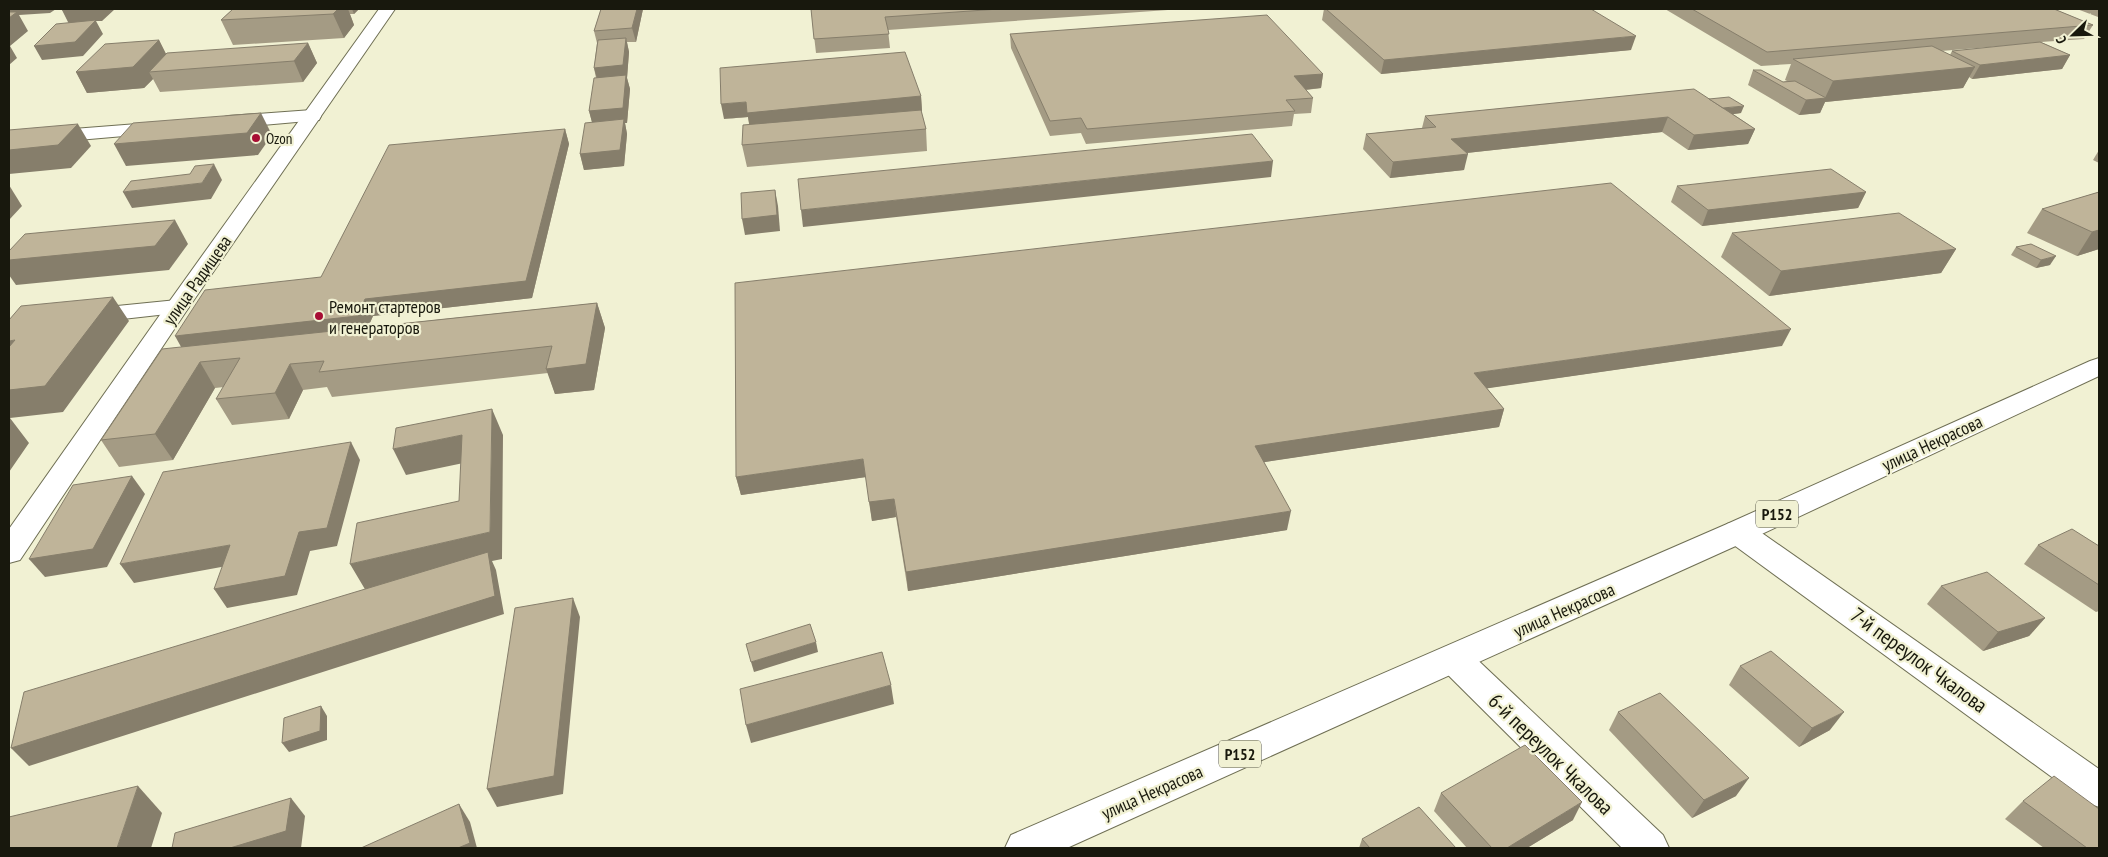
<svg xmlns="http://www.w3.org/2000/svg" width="2108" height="857" viewBox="0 0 2108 857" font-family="'PT Sans Narrow',sans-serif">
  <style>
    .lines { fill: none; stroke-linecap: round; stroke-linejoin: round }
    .street-casing { stroke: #6f6f54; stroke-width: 2 }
    .secondary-casing { stroke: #6f6f54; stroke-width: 2 }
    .primary-casing { stroke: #6f6f54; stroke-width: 2 }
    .street { fill: #fff; fill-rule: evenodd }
    .secondary { fill: #fff; fill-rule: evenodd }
    .primary { fill: #fff; fill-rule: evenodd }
    .wall { fill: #a49b84; fill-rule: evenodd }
    .shaded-wall { fill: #867e6b }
    .building { fill: #bfb499; stroke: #867e6b }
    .poi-dot { fill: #a70e34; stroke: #f1f1d3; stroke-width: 2 }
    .labels { text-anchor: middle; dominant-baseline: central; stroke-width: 4.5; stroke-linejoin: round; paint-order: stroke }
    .far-poi-label { font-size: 15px; fill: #18180d; stroke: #f1f1d3; text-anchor: start }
    .shield { fill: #f1f1d3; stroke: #595948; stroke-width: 1 }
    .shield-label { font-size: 16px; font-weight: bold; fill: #18180d }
    .street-label { font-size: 18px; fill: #18180d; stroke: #f1f1d3 }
    .poi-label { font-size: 18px; fill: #18180d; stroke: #f1f1d3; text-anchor: start }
    .near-street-label { font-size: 21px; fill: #18180d; stroke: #f1f1d3 }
  </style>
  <rect width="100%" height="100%" fill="#f1f1d3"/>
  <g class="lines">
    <g class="street-casing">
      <g id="street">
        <path d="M312 110 319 112 321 116 319 120 228 128 221 126 219 122 221 118 228 116Z"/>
        <path d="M163 122 170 124 172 128 170 132 9 146V134Z"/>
        <path d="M177 300 185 302 189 307 185 312 87 323 78 321 75 316 78 311 87 309Z"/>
        <path d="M1738 521 1749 524 2099 769V807L2086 802 1727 540 1723 532 1727 524Z"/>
        <path d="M1454 645 1466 649 1663 835 1669 848H1622L1442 669 1437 659 1442 649Z"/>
      </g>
    </g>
    <g class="secondary-casing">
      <path id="secondary" d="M379 9H395L189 307 20 560 9 563V529L169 302Z"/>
    </g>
    <g class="primary-casing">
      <path id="primary" d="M2099 358V376L1749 540 1067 848H1005L1011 835 1727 524 2090 361Z"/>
    </g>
    <use href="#street" class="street"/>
    <use href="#secondary" class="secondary"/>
    <use href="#primary" class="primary"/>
  </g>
  <g class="wall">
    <path d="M233 9H359L354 14H350L354 25 344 38 233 45 221 20Z"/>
    <path d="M601 9H643L636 42H627L629 52 627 78 630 89 627 123H625L627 134 624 166 584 170 580 154 592 122 589 111 596 78 594 68 597 43 594 31Z"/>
    <path d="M811 9H1182L888 30 890 48 816 53Z"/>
    <path d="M1324 9H1591L1631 50 1381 74 1322 20Z"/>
    <path d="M1665 9H2054L2093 25 2084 39 2041 42 2070 55 2062 69 1972 79 1969 77 1963 88 1825 102 1820 113 1799 115 1748 85 1753 70 1783 82 1787 81 1785 80 1791 64 1761 66ZM2027 44 1952 51 1950 55 1941 51Z"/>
    <path d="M2077 9H2099V17H2098Z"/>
    <path d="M1010 34 1323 74 1321 88 1306 90 1313 98 1311 113 1294 114 1292 126 1086 144 1081 133 1050 136 1011 48Z"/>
    <path d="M159 40 166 54 308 43 317 63 303 82 160 92 153 79 144 88 87 93 76 72Z"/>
    <path d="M921 96 922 111H921L926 129 927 151 747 167 742 145 749 124 748 117 724 119Z"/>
    <path d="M1709 99 1741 113 1733 114 1755 129 1748 144 1688 150 1662 132 1466 153 1464 170 1390 178 1363 149 1366 134 1422 128 1425 116Z"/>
    <path d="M565 129 569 144 532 298 373 316 368 327 597 303 605 328 594 390 555 394 548 373 332 397 327 387 303 390 289 419 232 425 216 399 224 387 215 388 173 460 119 467 101 440 181 347 321 277Z"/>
    <path d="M2099 150V163L2093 160Z"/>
    <path d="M1677 186 1866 192 1858 208 1702 226 1671 202Z"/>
    <path d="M2099 192V249L2077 256 2027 233 2042 209Z"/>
    <path d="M1732 233 1956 249 1941 273 1769 296 1721 257Z"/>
    <path d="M2031 244 2050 265 2036 268 2011 255 2016 247Z"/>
    <path d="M1782 346 1487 388 1504 409 1499 427 1264 462 1287 530 908 591 896 517 872 521 866 477 741 495 736 477Z"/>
    <path d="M2038 545 2099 546V611L2096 612 2024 564Z"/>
    <path d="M1941 586 2045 618 2029 636 1983 651 1927 604Z"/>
    <path d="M1740 666 1830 730 1799 747 1729 685Z"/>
    <path d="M1618 712 1736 796 1692 818 1609 730Z"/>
    <path d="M1441 793 1573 820 1527 848H1467L1434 811Z"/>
    <path d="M2023 801 2099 848H2044L2005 819Z"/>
    <path d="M1362 839 1456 848H1359Z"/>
  </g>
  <g class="shaded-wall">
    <path d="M9 9H56L50 13 19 15 28 31 10 46 17 58 9 65Z"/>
    <path d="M80 9H115L102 21H96L103 34 83 56 42 60 34 46 69 24 62 10Z"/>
    <path d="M247 9H348L354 25 344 38 333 14Z"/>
    <path d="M352 9H359L354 14Z"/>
    <path d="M637 9H643L636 42 632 28Z"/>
    <path d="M1636 36 1631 50 1381 74 1384 60Z"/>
    <path d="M626 38 629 52 627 78 630 89 627 123H625L627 134 624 166 584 170 580 154 593 126 589 111 598 82 594 68Z"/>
    <path d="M159 40 169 60 149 72 153 79 144 88 87 93 76 72Z"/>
    <path d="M308 43 317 63 303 82 294 61Z"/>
    <path d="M2070 55 2062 69 1972 79 1980 65Z"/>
    <path d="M1975 67 1963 88 1825 102 1820 113 1799 115 1806 100 1825 98 1833 81Z"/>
    <path d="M1323 74 1321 88 1292 91 1294 76Z"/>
    <path d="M921 96 922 111 750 128 748 117 724 119 721 104 746 102Z"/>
    <path d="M1744 106 1741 113 1713 117 1716 109Z"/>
    <path d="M261 113 272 135 258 155 126 166 114 144Z"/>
    <path d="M1668 117 1662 132 1448 155 1451 139Z"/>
    <path d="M78 124 91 146 71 168 9 174V150Z"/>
    <path d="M565 129 569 144 532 298 373 316 365 334 185 354 175 336 365 299Z"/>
    <path d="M1755 129 1748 144 1688 150 1694 135Z"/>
    <path d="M1468 154 1464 170 1390 178 1393 162Z"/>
    <path d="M1273 161 1271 177 803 227 801 210Z"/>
    <path d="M214 164 222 180 211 199 132 208 123 192 202 183Z"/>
    <path d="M9 185 22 206 9 220Z"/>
    <path d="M775 190 778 206 780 231 745 235 742 219Z"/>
    <path d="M1866 192 1858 208 1702 226 1708 210Z"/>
    <path d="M175 220 188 244 169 270 16 285 9 275V260Z"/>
    <path d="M2099 230V249L2077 256 2092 232Z"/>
    <path d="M1956 249 1941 273 1769 296 1781 271Z"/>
    <path d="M2056 256 2050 265 2036 268 2041 260Z"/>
    <path d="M113 297 129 321 63 412 10 418 29 443 9 472V390Z"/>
    <path d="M597 303 605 328 594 390 555 394 546 369Z"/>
    <path d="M1791 329 1782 346 1469 391 1474 373Z"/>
    <path d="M15 340 9 368V341Z"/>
    <path d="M200 362 215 388 173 460 155 434Z"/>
    <path d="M290 364 303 390 289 419 275 393Z"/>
    <path d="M492 409 503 435 502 559 492 561 496 570 504 614 29 766 11 748 366 591 350 564 490 532Z"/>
    <path d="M1504 409 1499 427 1252 464 1255 446Z"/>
    <path d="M462 435 473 461 406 475 393 449Z"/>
    <path d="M351 442 360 460 337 546 310 551 297 595 227 608 214 589 299 532Z"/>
    <path d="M863 459 866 477 741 495 736 477Z"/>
    <path d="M132 476 145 494 107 567 45 577 29 559Z"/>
    <path d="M894 499 896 517 872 521 869 502Z"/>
    <path d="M1291 511 1287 530 908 591 906 572Z"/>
    <path d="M230 545 243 563 134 583 120 564Z"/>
    <path d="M573 598 580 617 563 794 497 807 487 789Z"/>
    <path d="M2045 618 2029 636 1983 651 1998 632Z"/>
    <path d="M816 642 818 652 754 672 751 662Z"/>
    <path d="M891 685 894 704 751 743 746 725Z"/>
    <path d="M321 706 327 716V740L289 752 282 743Z"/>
    <path d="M1844 712 1830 730 1799 747 1812 728Z"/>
    <path d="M1749 778 1736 796 1692 818 1704 800Z"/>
    <path d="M138 786 162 813 151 848H117Z"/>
    <path d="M291 798 305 816 301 848H230Z"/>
    <path d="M1582 802 1573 820 1527 848H1507Z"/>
    <path d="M459 804 470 822 477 848H458Z"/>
  </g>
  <g class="building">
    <path d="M63 9H80L62 10Z"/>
    <path d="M233 9H338L333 14 221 20Z"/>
    <path d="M601 9H637L632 28 594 31Z"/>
    <path d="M811 9H999L885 17 889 34 814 39Z"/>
    <path d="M1326 9H1591L1636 36 1384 60Z"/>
    <path d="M1692 9H2054L2093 25 1767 52Z"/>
    <path d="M9 12H17L9 18Z"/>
    <path d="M1267 15 1323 74 1294 76 1313 98 1286 100 1295 111 1087 129 1081 118 1050 121 1010 34Z"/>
    <path d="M96 20 75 42 34 46 56 24Z"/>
    <path d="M626 38 623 65 594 68 598 40Z"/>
    <path d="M159 40 133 67 76 72 105 44Z"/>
    <path d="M2040 42 2070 55 1980 65 1952 51Z"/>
    <path d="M308 43 294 61 149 72 167 53Z"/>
    <path d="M1932 46 1975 67 1833 81 1793 59Z"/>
    <path d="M905 52 921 96 747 113 746 102 721 104 720 68Z"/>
    <path d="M1753 70H1761L1783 82 1795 81 1826 98 1806 100Z"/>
    <path d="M626 75 623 108 589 111 594 78Z"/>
    <path d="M1694 89 1755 129 1694 135 1668 117 1451 139 1468 154 1393 162 1366 134 1436 127 1425 116Z"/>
    <path d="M1729 97 1744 106 1723 108 1709 99Z"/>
    <path d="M921 110 926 129 742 145 743 125Z"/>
    <path d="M261 113 247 133 114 144 133 123Z"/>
    <path d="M624 119 620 150 580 154 585 123Z"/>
    <path d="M78 124 58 145 9 150V130Z"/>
    <path d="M565 129 526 281 365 299 357 316 175 336 205 290 321 277 389 145Z"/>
    <path d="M1252 134 1273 161 801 210 798 179Z"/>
    <path d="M214 164 202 183 123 192 131 181 190 174 195 166Z"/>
    <path d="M1831 169 1866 192 1708 210 1677 186Z"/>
    <path d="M1611 183 1791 329 1474 373 1504 409 1255 446 1291 511 906 572 894 499 869 502 863 459 736 477 735 283Z"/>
    <path d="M775 190 777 215 742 219 741 193Z"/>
    <path d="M2099 192V230L2092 232 2042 209Z"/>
    <path d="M1899 213 1956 249 1781 271 1732 233Z"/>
    <path d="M175 220 155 246 9 260V251L25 234Z"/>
    <path d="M2031 244 2056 256 2041 260 2016 247Z"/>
    <path d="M113 297 45 386 9 390V347L15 340 9 341V320L21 306Z"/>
    <path d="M597 303 586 364 546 369 552 346 319 372 324 361 290 364 275 393 216 399 240 358 200 362 155 434 101 440 162 349Z"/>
    <path d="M492 409 490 532 350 564 357 523 459 501 462 435 393 449 396 428Z"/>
    <path d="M351 442 327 528 299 532 285 576 214 589 230 545 120 564 163 472Z"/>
    <path d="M132 476 93 549 29 559 73 485Z"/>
    <path d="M2072 529 2099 546V585L2038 545Z"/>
    <path d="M488 552 495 596 11 748 24 692Z"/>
    <path d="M1987 572 2045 618 1998 632 1941 586Z"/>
    <path d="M573 598 554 776 487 789 515 608Z"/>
    <path d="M810 624 816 642 751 662 746 644Z"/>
    <path d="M1771 651 1844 712 1812 728 1740 666Z"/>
    <path d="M882 652 891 685 746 725 740 689Z"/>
    <path d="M1660 693 1749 778 1704 800 1618 712Z"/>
    <path d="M321 706 320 731 282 743 284 718Z"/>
    <path d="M1525 745 1582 802 1507 848H1492L1441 793Z"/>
    <path d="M2054 776 2099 809V848H2087L2023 801Z"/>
    <path d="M138 786 117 848H9V817Z"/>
    <path d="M291 798 286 831 230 848H172L175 833Z"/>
    <path d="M459 804 470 843 458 848H361Z"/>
    <path d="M1419 807 1456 848H1370L1362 839Z"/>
  </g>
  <g class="poi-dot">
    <circle cx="256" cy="138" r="5"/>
    <circle cx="319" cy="316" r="5"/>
  </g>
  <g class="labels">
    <g class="far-poi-label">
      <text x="266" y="138">Ozon</text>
    </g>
    <g class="shield">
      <rect x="1756" y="500.5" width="42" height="27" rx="4"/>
      <rect x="1219" y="740.5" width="42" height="27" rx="4"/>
    </g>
    <g class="shield-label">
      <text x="1777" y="514">Р152</text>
      <text x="1240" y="754">Р152</text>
    </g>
    <g class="street-label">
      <text transform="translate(197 280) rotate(-55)">улица Радищева</text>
      <text transform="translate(1932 443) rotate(-25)">улица Некрасова</text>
      <text transform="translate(1564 610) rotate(-24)">улица Некрасова</text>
      <text transform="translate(1152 792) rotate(-24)">улица Некрасова</text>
    </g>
    <g class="poi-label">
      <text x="329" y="306">Ремонт стартеров<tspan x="329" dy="21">и генераторов</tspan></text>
    </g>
    <g class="near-street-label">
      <text transform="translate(1919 660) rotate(36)">7-й переулок Чкалова</text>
      <text transform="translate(1551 754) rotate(44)">6-й переулок Чкалова</text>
    </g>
  </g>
  <rect width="2108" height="857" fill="none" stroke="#18180d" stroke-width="20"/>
  <g transform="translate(2073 35) rotate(247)" stroke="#f1f1d3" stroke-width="4" paint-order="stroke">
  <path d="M0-4L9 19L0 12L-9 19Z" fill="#18180d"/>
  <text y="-8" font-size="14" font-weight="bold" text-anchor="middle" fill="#18180d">С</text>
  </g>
</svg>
